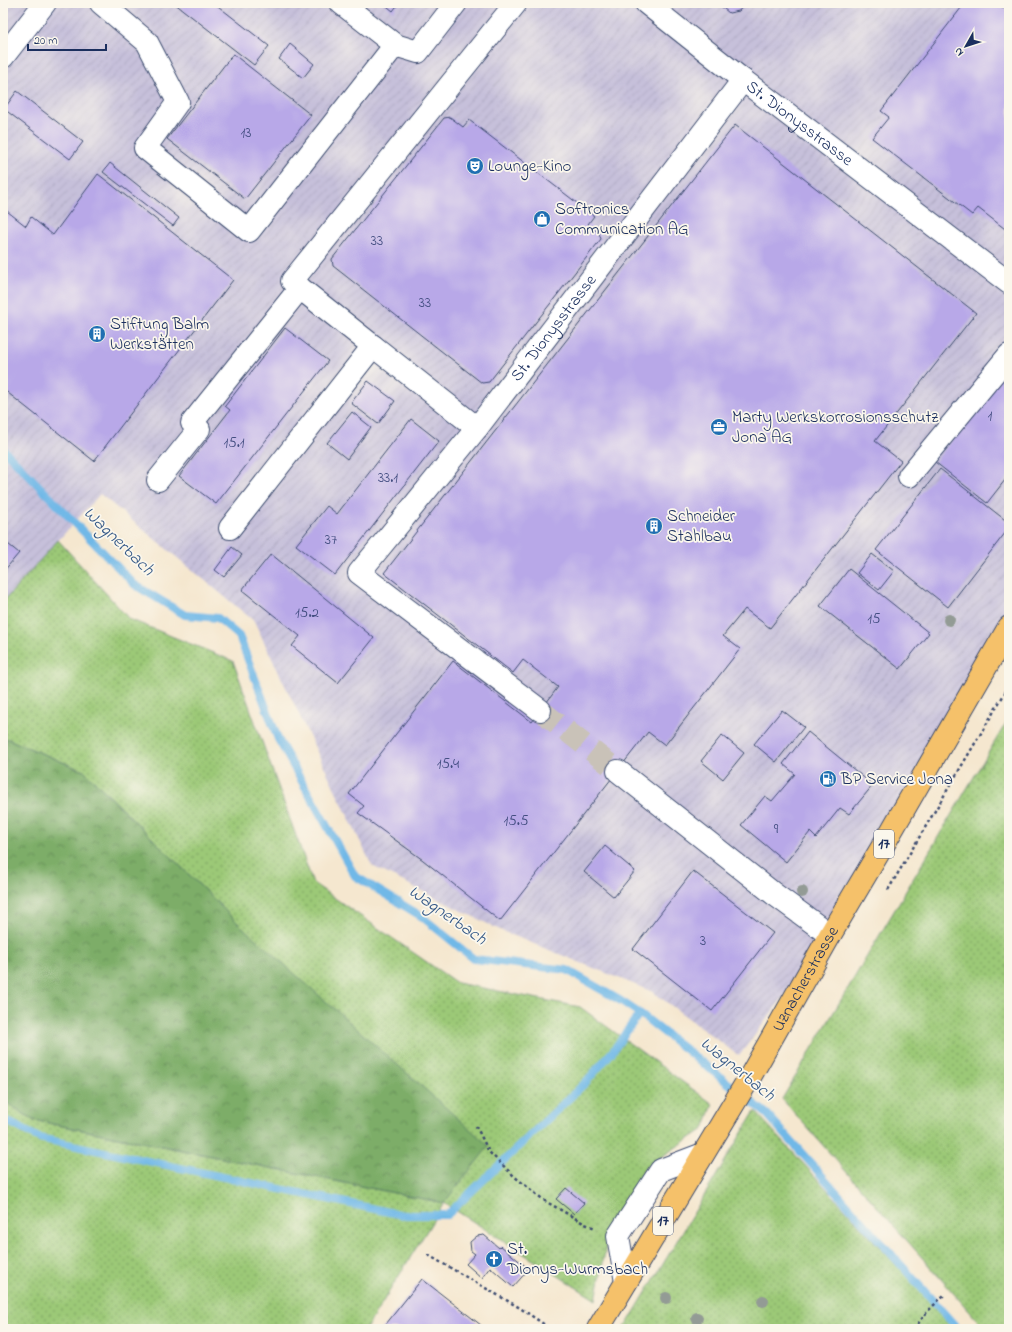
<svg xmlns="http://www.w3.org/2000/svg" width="1012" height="1332" viewBox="0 0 1012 1332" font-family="'Indie Flower',sans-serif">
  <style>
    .industrial { fill: url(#industrial-furrows) }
    .grass { fill: url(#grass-dots); stroke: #5c7c6a }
    .forest { fill: url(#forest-crowns); stroke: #4c6e63 }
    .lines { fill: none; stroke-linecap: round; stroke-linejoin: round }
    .stream { stroke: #6fb8e7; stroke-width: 8 }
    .building { fill: #b8a8e8 }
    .minor-tunnel { stroke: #c9c2b8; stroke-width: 22; stroke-dasharray: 22 11; stroke-linecap: butt }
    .minor-casing { stroke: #3c4b6f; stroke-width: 24 }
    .major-casing { stroke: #3c4b6f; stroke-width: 24 }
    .path { stroke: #3c4b6f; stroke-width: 2.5; stroke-dasharray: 3 3; stroke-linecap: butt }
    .minor { stroke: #fff; stroke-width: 22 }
    .major { stroke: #f5c16b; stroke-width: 22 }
    .tree { fill: #939b95 }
    .labels { text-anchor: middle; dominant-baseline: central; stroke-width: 3.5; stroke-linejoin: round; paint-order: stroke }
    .number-label { font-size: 15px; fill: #424d80 }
    .shield { fill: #fbf7ec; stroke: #5e6b89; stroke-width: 1 }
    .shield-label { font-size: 16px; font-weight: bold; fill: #1b2f5e }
    .street-label { font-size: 17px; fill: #1b2f5e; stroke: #fbf7ec }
    .poi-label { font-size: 17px; fill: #1b2f5e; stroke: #fbf7ec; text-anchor: start }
    .water-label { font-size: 18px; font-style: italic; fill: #345887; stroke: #fbf7ec }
  </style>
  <defs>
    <pattern id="industrial-furrows" width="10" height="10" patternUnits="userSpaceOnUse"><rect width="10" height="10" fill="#c6c0da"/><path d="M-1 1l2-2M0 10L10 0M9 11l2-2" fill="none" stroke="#aaa5be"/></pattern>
    <pattern id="grass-dots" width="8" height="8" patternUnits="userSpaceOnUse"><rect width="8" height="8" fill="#9cc977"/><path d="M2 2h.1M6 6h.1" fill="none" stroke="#7ea465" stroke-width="1.8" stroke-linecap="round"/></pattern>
    <pattern id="forest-crowns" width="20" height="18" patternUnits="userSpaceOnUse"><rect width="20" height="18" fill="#7dad68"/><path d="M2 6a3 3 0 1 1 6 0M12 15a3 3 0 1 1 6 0" fill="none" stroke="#668d59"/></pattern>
  </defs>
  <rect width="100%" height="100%" fill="#fbf7ec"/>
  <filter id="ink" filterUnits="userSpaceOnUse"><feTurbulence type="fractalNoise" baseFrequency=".025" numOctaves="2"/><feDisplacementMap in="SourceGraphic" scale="8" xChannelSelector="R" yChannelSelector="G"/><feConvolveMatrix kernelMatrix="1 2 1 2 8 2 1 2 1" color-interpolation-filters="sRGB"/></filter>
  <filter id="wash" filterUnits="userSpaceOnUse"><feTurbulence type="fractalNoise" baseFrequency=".012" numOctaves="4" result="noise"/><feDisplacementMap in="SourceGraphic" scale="16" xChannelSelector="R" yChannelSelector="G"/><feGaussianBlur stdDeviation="0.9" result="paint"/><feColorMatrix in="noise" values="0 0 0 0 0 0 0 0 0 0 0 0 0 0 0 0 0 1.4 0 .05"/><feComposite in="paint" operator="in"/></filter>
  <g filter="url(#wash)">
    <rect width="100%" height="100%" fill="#f5e7cf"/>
    <path class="industrial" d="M3 3H1009V627L830 935 739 1056 653 992 502 931 372 866 254 621 100 494 3 602Z"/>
    <g class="grass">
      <path d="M58 540 129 619 233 661 313 883 457 983 580 1007 713 1104 704 1129 646 1167 608 1236 596 1300 444 1203 366 1329H3V1100L33 1120 444 1203 242 927 84 771 3 737V602Z"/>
      <path d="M1009 718V1329H985L782 1099Z"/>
      <path d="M755 1111 955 1329H624Z"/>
    </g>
    <path class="forest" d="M3 737 84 771 242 927 489 1146 444 1203 33 1120 3 1100Z"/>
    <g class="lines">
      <g class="stream">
        <path d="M3 449 135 585 185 615 218 618 239 636 278 739 355 876 421 916 474 959 567 970 621 1001 642 1015 767 1114 958 1329"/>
        <path d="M3 1119 39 1138 403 1215H447L585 1083 612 1052 639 1014"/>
      </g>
    </g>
    <g id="blocks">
      <g class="building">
        <path d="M174 3H214L269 46 254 65Z"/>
        <path d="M383 3H399L393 11Z"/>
        <path d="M717 3H745L739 11 729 13Z"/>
        <path d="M965 3H997L1009 12V232L978 208 972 215 872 138 889 117 881 111Z"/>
        <path d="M290 44 314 64 303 78 279 59Z"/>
        <path d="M233 54 311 115 245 199 167 139Z"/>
        <path d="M17 91 83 142 70 159 4 109Z"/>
        <path d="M450 117 463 127 469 120 594 216 588 224 599 233 601 239 489 382 482 383 333 266 332 259 444 118Z"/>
        <path d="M735 125 976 313 875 441 901 461 770 628 745 609 723 636 740 649 665 745 648 732 500 921 423 860 358 813 364 806 349 794 453 661 532 722 558 687 523 660 513 673 384 573Z"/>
        <path d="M110 163 179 218 173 226 103 172Z"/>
        <path d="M98 174 233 280 94 461 3 389V208L26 226 31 217 53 235Z"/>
        <path d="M285 328 328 361 216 504 179 476 230 410 225 406Z"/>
        <path d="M1007 369 1009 370V475L987 503 935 462Z"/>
        <path d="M368 381 395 401 378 424 351 403Z"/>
        <path d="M352 412 371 427 347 459 327 443Z"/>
        <path d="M411 419 439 441 335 575 296 545 327 506 337 514Z"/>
        <path d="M940 469 1009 523V528L948 607 876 550Z"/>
        <path d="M3 540 19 553 3 572Z"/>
        <path d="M232 547 242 555 224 577 215 570Z"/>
        <path d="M271 554 374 638 338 683 292 646 300 636 242 590Z"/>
        <path d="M872 554 894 571 879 590 857 573Z"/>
        <path d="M849 569 929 633 900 669 820 606Z"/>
        <path d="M782 710 804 727 776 762 754 744Z"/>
        <path d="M808 732 873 785 849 814 840 808 816 838 810 832 786 862 741 825 765 796 772 801 795 774 783 764Z"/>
        <path d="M722 735 744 753 723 779 701 761Z"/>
        <path d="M605 846 635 871 614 897 584 872Z"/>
        <path d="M693 871 773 933 712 1011 633 949Z"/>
        <path d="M566 1188 584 1203 574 1214 556 1199Z"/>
        <path d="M484 1235 499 1248 501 1246 529 1269 513 1287 490 1267 482 1278 466 1264 475 1254 471 1251 470 1242 477 1236Z"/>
        <path d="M422 1279 486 1329H382Z"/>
      </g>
    </g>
  </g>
  <g filter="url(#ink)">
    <use href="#blocks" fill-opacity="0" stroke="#3c4b6f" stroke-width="1"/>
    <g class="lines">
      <path class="minor-tunnel" d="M540 710 618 771"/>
      <g class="minor-casing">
        <g id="minor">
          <path d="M101 3 147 42 178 102 145 148 249 231 395 45 341 3"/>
          <path d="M646 3 743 80"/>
          <path d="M395 45 418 52 456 3"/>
          <path d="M3 57 45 3"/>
          <path d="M300 288 292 281 516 3"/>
          <path d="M909 476 1009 355"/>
          <path d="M158 480 199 429 192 423 300 288 373 346"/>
          <path d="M230 528 373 346 477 428"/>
          <path id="s1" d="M540 710 359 573 477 428 743 80 1009 283"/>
          <path d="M618 771 774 894 830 935"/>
          <path d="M626 1282 618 1236 661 1170 703 1154"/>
        </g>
      </g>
      <g class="major-casing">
        <g id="major">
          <path id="s2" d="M598 1329 751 1075 830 935 888 837 1009 627"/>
        </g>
      </g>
      <g class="path">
        <path d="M888 890 1009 686"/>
        <path d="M476 1126 489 1152 515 1177 545 1201 585 1224 595 1228"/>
        <path d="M428 1255 520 1308 551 1329"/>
        <path d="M914 1329 927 1312 945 1294"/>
      </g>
      <use href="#minor" class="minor"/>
      <use href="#major" class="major"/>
    </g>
    <g class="tree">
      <circle cx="949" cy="620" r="6"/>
      <circle cx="802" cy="892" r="6"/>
      <circle cx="666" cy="1298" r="6"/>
      <circle cx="763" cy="1301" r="6"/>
      <circle cx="697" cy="1318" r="6"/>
    </g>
  </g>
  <defs>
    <g id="theatre-disc" transform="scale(0.9)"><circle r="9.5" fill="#1f6fb2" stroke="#fbf7ec"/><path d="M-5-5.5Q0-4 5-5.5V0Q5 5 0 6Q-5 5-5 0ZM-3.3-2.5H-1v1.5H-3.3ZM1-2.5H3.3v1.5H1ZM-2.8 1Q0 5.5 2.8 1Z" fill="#fff"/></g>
    <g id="shop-disc" transform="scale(0.9)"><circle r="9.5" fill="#1f6fb2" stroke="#fbf7ec"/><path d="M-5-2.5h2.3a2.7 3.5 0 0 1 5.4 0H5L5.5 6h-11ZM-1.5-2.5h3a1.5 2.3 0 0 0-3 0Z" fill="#fff"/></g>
    <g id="building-disc" transform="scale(0.9)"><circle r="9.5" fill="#1f6fb2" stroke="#fbf7ec"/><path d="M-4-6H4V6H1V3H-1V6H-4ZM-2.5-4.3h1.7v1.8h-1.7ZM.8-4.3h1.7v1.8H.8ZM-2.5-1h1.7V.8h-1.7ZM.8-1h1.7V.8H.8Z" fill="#fff"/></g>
    <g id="office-disc" transform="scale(0.9)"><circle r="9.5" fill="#1f6fb2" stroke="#fbf7ec"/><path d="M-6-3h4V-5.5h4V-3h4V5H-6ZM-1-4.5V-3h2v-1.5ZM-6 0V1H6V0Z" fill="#fff"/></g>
    <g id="fuel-disc" transform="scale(0.9)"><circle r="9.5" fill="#1f6fb2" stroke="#fbf7ec"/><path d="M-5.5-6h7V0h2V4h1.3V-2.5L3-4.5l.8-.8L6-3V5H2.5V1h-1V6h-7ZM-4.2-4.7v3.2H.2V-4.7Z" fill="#fff"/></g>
    <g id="church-disc" transform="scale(0.9)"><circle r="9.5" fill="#1f6fb2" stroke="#fbf7ec"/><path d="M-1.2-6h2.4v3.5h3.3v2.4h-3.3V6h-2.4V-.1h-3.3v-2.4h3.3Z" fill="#fff"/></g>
  </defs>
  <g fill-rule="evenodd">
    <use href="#theatre-disc" x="475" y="166"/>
    <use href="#shop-disc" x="542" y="219"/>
    <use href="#building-disc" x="97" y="334"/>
    <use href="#office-disc" x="719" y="427"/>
    <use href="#building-disc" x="654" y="526"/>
    <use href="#fuel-disc" x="828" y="779"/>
    <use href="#church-disc" x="494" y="1259"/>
  </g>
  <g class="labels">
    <g class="number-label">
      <text x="246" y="133">13</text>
      <text x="377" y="241">33</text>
      <text x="425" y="303">33</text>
      <text x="990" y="416">1</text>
      <text x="234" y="443">15.1</text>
      <text x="388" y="478">33.1</text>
      <text x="331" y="540">37</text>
      <text x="307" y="613">15.2</text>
      <text x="874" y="619">15</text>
      <text x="448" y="764">15.4</text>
      <text x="516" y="821">15.5</text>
      <text x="776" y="829">9</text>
      <text x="703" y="941">3</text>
    </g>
    <g class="shield">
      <rect x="874" y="830" width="20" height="28" rx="3"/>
      <rect x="653" y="1207" width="20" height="28" rx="3"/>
    </g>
    <g class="shield-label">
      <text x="884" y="844">17</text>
      <text x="663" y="1221">17</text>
    </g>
    <g class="street-label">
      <text stroke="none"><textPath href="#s1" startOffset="923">St. Dionysstrasse</textPath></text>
      <text stroke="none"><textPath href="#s1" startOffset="540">St. Dionysstrasse</textPath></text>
      <text stroke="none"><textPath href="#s2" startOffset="407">Uznacherstrasse</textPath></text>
    </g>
    <g class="poi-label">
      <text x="488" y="166">Lounge-Kino</text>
      <text x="555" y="209">Softronics<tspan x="555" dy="20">Communication AG</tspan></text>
      <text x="110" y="324">Stiftung Balm<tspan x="110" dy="20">Werkstätten</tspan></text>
      <text x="732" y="417">Marty Werkskorrosionsschutz<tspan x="732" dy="20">Jona AG</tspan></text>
      <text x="667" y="516">Schneider<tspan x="667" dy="20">Stahlbau</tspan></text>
      <text x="841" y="779">BP Service Jona</text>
      <text x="507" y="1249">St.<tspan x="507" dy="20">Dionys-Wurmsbach</tspan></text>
    </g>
    <g class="water-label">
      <text transform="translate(118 542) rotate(44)">Wagnerbach</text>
      <text transform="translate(447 916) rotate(35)">Wagnerbach</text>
      <text transform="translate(737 1070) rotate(39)">Wagnerbach</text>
    </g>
  </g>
  <rect width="1012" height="1332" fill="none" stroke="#fbf7ec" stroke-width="16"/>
  <g transform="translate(966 46) rotate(231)" stroke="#fbf7ec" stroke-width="3" paint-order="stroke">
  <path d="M0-3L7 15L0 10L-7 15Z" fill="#1b2f5e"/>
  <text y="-6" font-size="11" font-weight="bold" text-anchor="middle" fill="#1b2f5e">N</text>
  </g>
  <path d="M28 44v6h78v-6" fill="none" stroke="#1b2f5e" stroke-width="2"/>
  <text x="34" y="44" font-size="12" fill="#1b2f5e" stroke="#fbf7ec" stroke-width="3" paint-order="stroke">20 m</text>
</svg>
